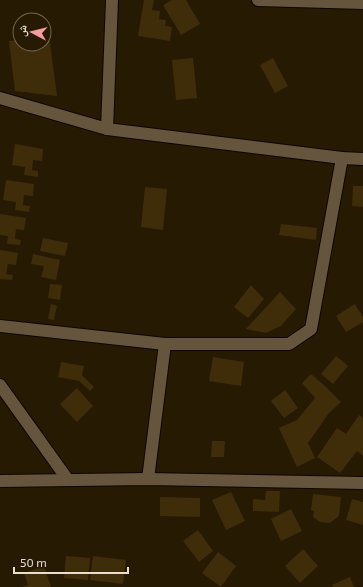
<svg xmlns="http://www.w3.org/2000/svg" width="363" height="587" viewBox="0 0 363 587" font-family="'Exo 2','Noto Naskh Arabic',sans-serif">
  <style>
    .building { fill: #3f2c09 }
    .lines { fill: none; stroke-linecap: round; stroke-linejoin: round }
    .street-casing { stroke: #0f0400; stroke-width: 14 }
    .street { stroke: #65553d; stroke-width: 12 }
  </style>
  <rect width="100%" height="100%" fill="#271a03"/>
  <g class="building">
    <path d="M144 0H154L152 10 160 11 159 19 166 20 165 26 172 27 170 41 138 36Z"/>
    <path d="M172 0H186L200 24 181 35 163 5Z"/>
    <path d="M49 36 57 96 15 91 9 41 20 40V44H44V37Z"/>
    <path d="M193 58 197 98 176 100 172 60Z"/>
    <path d="M273 58 288 86 275 93 260 65Z"/>
    <path d="M15 144 43 149 42 161 33 160 32 170 38 171V177L24 175 25 167 12 165Z"/>
    <path d="M6 180 34 184 33 196 24 195 23 205 30 206 29 212 15 210 16 202 3 200Z"/>
    <path d="M353 186H363V207L352 206Z"/>
    <path d="M145 187 167 189 163 230 141 227Z"/>
    <path d="M0 214 26 218 24 230 16 229 15 239 21 240 20 245 7 244 8 236 0 235Z"/>
    <path d="M281 224 317 228 316 240 279 235Z"/>
    <path d="M43 238 68 243 65 256 40 251Z"/>
    <path d="M0 250 18 253 16 265 8 264 6 274 13 275 12 280 0 279Z"/>
    <path d="M33 254 60 260 56 280 41 277 44 266 31 264Z"/>
    <path d="M50 284 62 285 60 300 48 298Z"/>
    <path d="M251 285 264 299 248 318 234 307Z"/>
    <path d="M280 292 296 309 281 326 266 333 246 329Z"/>
    <path d="M51 304 57 306 54 320 48 319Z"/>
    <path d="M355 304 363 317V322L346 332 336 316Z"/>
    <path d="M336 356 348 366 333 384 321 374Z"/>
    <path d="M213 357 244 362 241 386 209 381Z"/>
    <path d="M61 362 84 366 82 375 94 387 90 391 79 381 58 377Z"/>
    <path d="M311 374 325 386 341 402 329 413 308 443 315 458 297 467 279 428 297 420 315 398 302 383Z"/>
    <path d="M77 388 93 406 77 422 60 404Z"/>
    <path d="M285 390 298 408 284 418 271 401Z"/>
    <path d="M359 415 363 418V456L357 451 340 473 317 457 337 428 346 434Z"/>
    <path d="M212 441H225L224 457H211Z"/>
    <path d="M266 491H280L279 512 253 511V499L265 500Z"/>
    <path d="M231 492 245 521 226 530 212 500Z"/>
    <path d="M313 494 341 497 339 516 330 523 320 522 313 517 314 511 311 510Z"/>
    <path d="M160 497 200 498V517L160 516Z"/>
    <path d="M352 499 363 502V525L346 520Z"/>
    <path d="M291 509 302 531 281 541 271 519Z"/>
    <path d="M198 530 213 551 199 562 183 541Z"/>
    <path d="M303 549 318 566 300 583 285 566Z"/>
    <path d="M218 552 236 566 221 587 202 573Z"/>
    <path d="M66 556 90 558 88 580 64 578Z"/>
    <path d="M93 556 126 560 123 584 90 580Z"/>
    <path d="M44 566 51 587H22L28 585 24 573Z"/>
    <path d="M350 577 354 587H333L332 585Z"/>
  </g>
  <g class="lines">
    <g class="street-casing">
      <g id="street">
        <path d="M258 0 363 3"/>
        <path d="M0 98 107 129 342 158 363 159"/>
        <path d="M107 129 112 0"/>
        <path d="M0 326 165 344"/>
        <path d="M0 385 68 480"/>
        <path d="M148 479 165 344H289L311 329 342 158"/>
        <path d="M0 481 148 479 363 483"/>
      </g>
    </g>
    <use href="#street" class="street"/>
  </g>
  <g transform="translate(32 32) rotate(277)"><circle r="19" fill="#271a03" stroke="#746855"/>
  <path d="M0-3L7 15L0 10L-7 15Z" fill="#f59b9c"/>
  <text y="-6" font-size="11" font-weight="bold" text-anchor="middle" fill="#e7ded0">ش</text>
  </g>
  <path d="M14 567v6h114v-6" fill="none" stroke="#e7ded0" stroke-width="2"/>
  <text x="20" y="567" font-size="12" fill="#e7ded0" stroke="#271a03" stroke-width="3" paint-order="stroke">50 m</text>
</svg>
